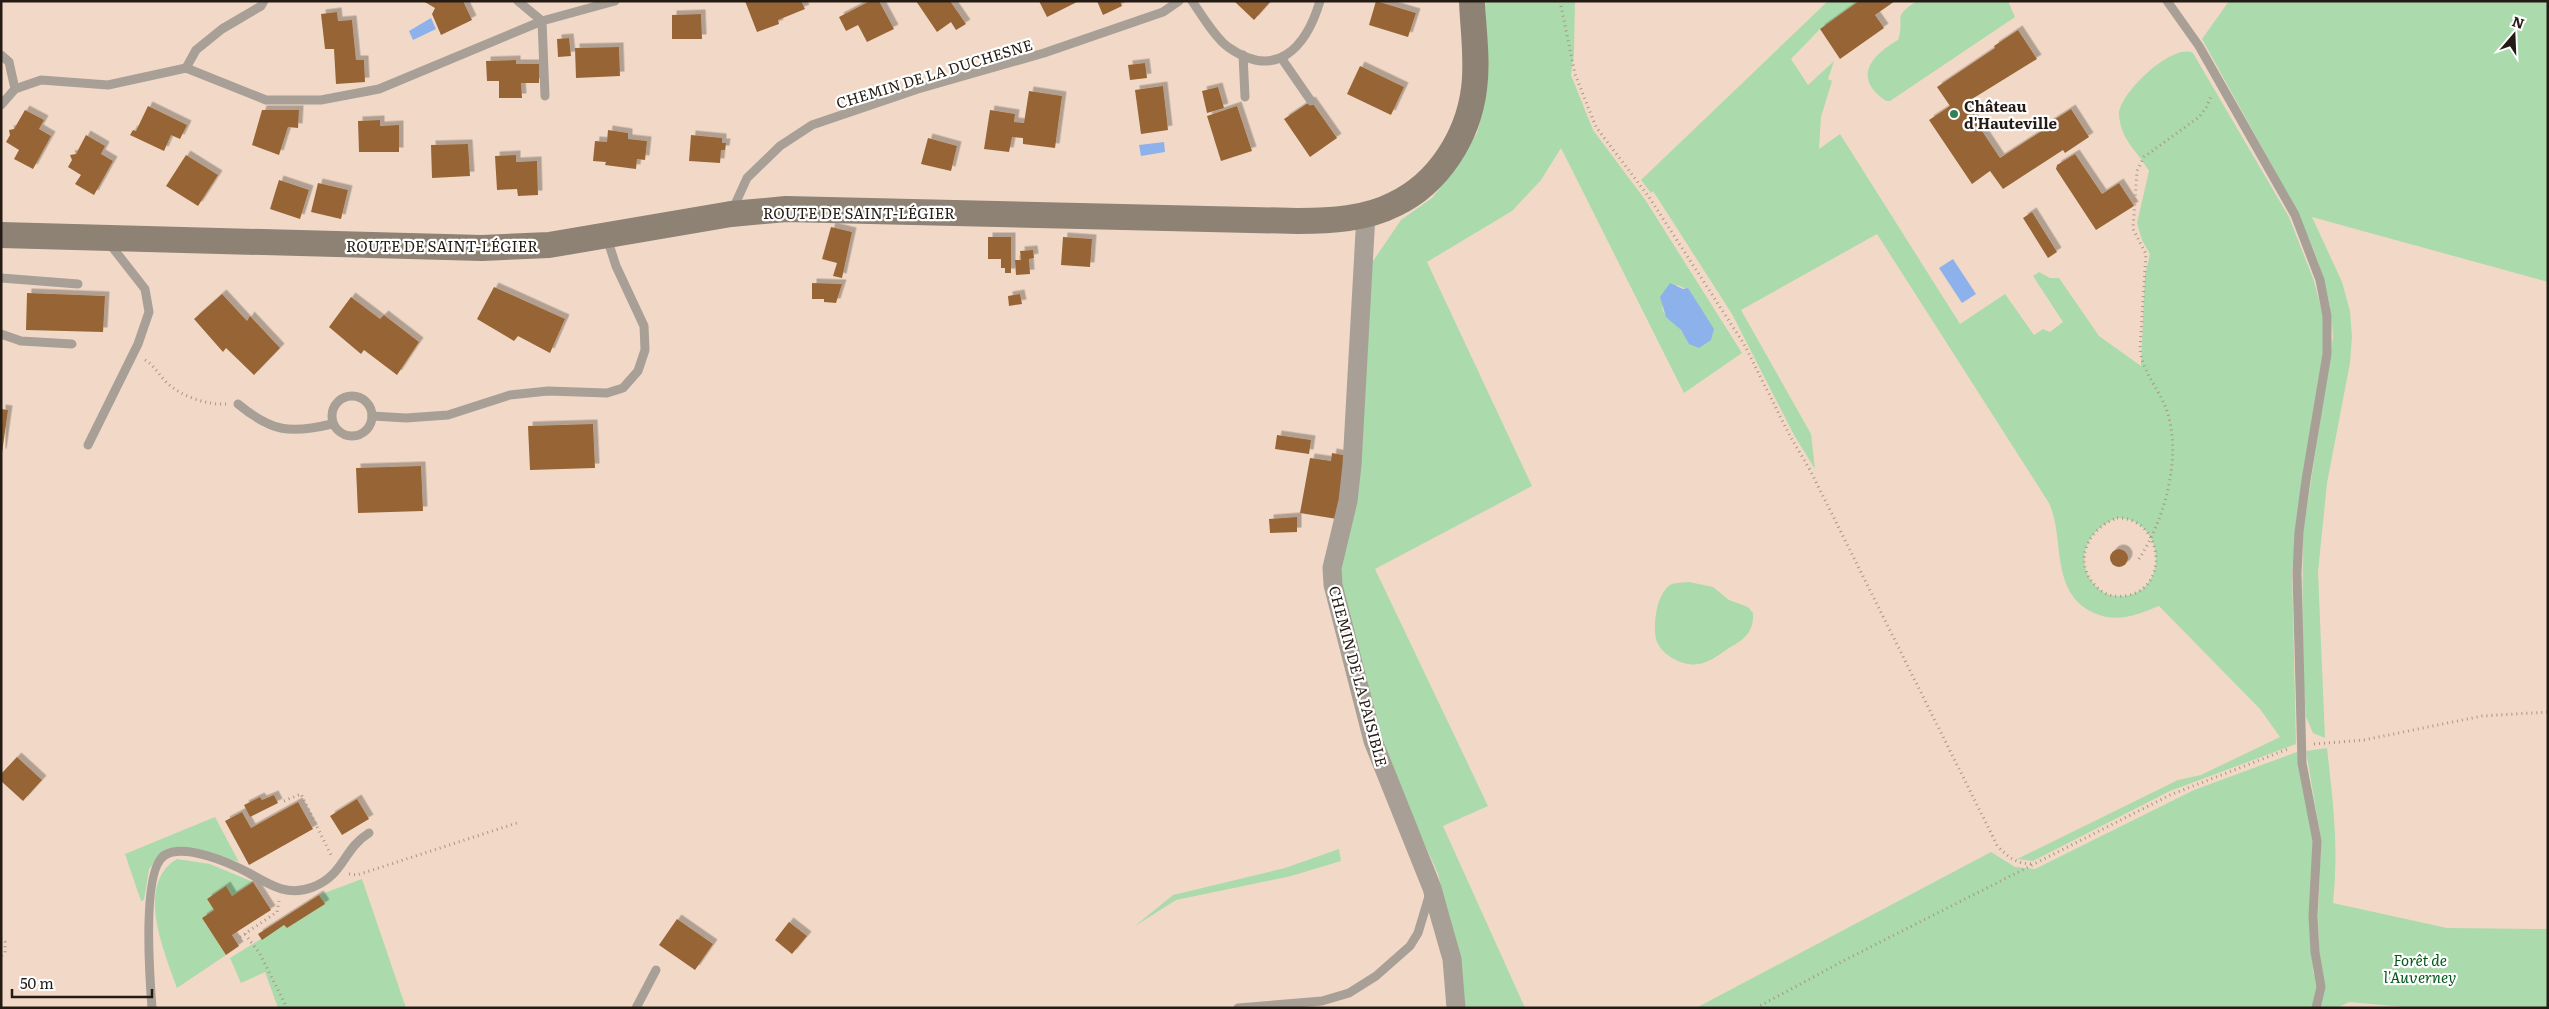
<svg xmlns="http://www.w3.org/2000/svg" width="2549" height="1009" viewBox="0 0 2549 1009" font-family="Literata,serif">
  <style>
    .green { fill: #abdaad; fill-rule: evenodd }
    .water { fill: #8db2eb }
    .building { fill: #976534; filter: url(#shadow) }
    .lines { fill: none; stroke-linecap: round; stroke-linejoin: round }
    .path { stroke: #a89587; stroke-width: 3; stroke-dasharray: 1 4; stroke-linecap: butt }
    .service { stroke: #a8a096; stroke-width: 9 }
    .minor { stroke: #a8a096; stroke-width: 19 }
    .secondary { stroke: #8d8274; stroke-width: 26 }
    .poi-dot { fill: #2f8255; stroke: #fff; stroke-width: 2 }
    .labels { text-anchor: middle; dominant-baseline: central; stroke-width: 4.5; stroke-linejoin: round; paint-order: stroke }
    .street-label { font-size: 15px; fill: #241b14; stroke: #fff }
    .poi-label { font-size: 15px; font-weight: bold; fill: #241b14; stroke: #fff; text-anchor: start }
    .park-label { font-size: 15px; font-style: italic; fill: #015818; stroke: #fff }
  </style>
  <defs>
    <filter id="shadow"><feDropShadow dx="4.5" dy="-4.5" stdDeviation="0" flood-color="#0004"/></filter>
  </defs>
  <rect width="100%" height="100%" fill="#f2d9c7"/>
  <g class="green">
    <path d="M1486 1H1575L1574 53 1571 75 1593 130 1646 201 1742 353 1684 393 1561 148 1541 180 1512 211 1427 262 1532 486 1375 569 1488 806 1443 826 1525 1008H1464L1459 956 1438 874 1385 754 1339 586 1371 264 1401 220 1432 198 1452 173 1477 133 1485 100ZM1677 285 1689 290 1692 297 1685 336C1669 311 1648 316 1677 285Z"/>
    <path d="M1828 1H1859L1820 29 1791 59 1808 85 1834 61 1828 79 1832 81 1821 117 1819 149 1840 134 1960 324 2005 294 2034 335 2043 329 2050 332 2063 322 2033 276 2039 272 2050 278H2059L2099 336 2141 366 2145 275 2150 254 2142 240 2137 223 2149 171C2137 150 2121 141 2119 115 2118 94 2173 42 2193 53L2289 217 2314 281 2323 316V352L2302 479 2292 572 2296 744 2170 791 2033 861 2017 859 2178 780 2201 775 2280 737 2260 709 2159 606C2134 616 2115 624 2090 611 2050 589 2065 538 2049 503L1877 234 1741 310 1811 434 1815 469 1794 435 1732 314 1653 191 1651 193 1641 180ZM2117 518C2164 517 2171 591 2124 596 2115 597 2105 595 2099 589 2071 565 2086 529 2117 518Z"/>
    <path d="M1917 1H2008L2015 17 1890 101H1886C1853 78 1869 57 1898 40 1906 17 1890 18 1917 1Z"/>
    <path d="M2229 1H2548V282L2312 217 2342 282 2350 311 2352 337 2350 363 2327 483 2318 572 2325 738 2313 733 2306 717 2302 659 2303 533 2333 337C2330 268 2297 211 2265 153 2244 115 2223 77 2202 39Z"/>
    <path d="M1689 582 1713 587 1729 600 1748 607 1753 613C1754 632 1745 639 1729 648 1720 654 1710 662 1699 664 1684 667 1663 656 1657 642 1652 628 1656 594 1670 585 1676 582 1683 583 1689 582Z"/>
    <path d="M2327 748C2333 803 2339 846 2333 903L2447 928 2548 929V1008H2416L2349 1002 2337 1008H1696L1991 852 2015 867 2035 869 2194 790 2297 752 2313 841 2310 916 2313 971 2316 981 2319 950 2318 916 2321 840 2306 751Z"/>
    <path d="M215 817 239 862 211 853 163 852 149 869 144 900 141 901 125 854Z"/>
    <path d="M1339 849 1341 861 1291 876 1176 900 1135 926 1173 895 1285 868Z"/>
    <path d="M177 859 210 864 253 882 232 896 225 887 207 899 214 910 202 918 226 955 177 988C165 952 134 885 177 859Z"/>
    <path d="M362 879 406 1008H278L265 972 241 983 230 958 284 925 287 928 324 904 319 895Z"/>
  </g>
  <g class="water">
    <path d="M431 18 436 29 413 40 409 31Z"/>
    <path d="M1164 142 1165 152 1141 156 1139 145Z"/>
    <path d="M1953 259 1976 294 1962 303 1939 268Z"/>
    <path d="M1670 283 1683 289 1688 288 1714 329 1711 340 1699 348 1689 344 1681 330 1666 317 1660 297Z"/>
  </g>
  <g class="building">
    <path d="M423 1H463L472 20 441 35 432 14 435 8Z"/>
    <path d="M745 1H801L805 9 778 20 779 24 757 32Z"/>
    <path d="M870 1H879L894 29 867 42 858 25 846 31 839 17Z"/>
    <path d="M916 1H950L966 24 956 30 951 22 937 32Z"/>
    <path d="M1039 1H1079L1047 17Z"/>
    <path d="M1097 1H1120L1122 6 1103 15Z"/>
    <path d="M1234 1H1271L1254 20Z"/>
    <path d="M1376 1 1416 13 1408 37 1369 25Z"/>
    <path d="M1859 1H1895L1875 15 1884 28 1840 59 1820 29Z"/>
    <path d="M337 12 338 21 352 20 356 60H364L365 82 336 84 334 49H325L321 14Z"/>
    <path d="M701 14 702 39H672V15Z"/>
    <path d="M2018 30 2037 59 1964 104 2000 158 2048 127 2046 125 2071 109 2089 137 2065 153 2063 150 2003 189 1990 171 1972 184 1929 120 1950 106 1937 87 1995 48 1994 46Z"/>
    <path d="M569 38 571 56 558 57 557 39Z"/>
    <path d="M619 47 620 76 576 78 575 48Z"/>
    <path d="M516 60V64H539V83H521L522 98H499V81H487L486 61Z"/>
    <path d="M1145 63 1147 78 1130 80 1128 65Z"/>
    <path d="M1360 66 1404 87 1391 115 1347 94Z"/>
    <path d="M1163 86 1168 130 1141 134 1135 90Z"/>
    <path d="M1218 87 1224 108 1207 113 1202 91Z"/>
    <path d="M1029 91 1062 96 1055 148 1023 144V138L1012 137 1009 152 984 149 990 110 1015 114 1014 122 1024 123Z"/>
    <path d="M1311 101 1337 138 1310 157 1284 119Z"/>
    <path d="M148 106 187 125 180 139 171 135 164 151 130 135 133 130 136 131Z"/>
    <path d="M1237 106 1252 151 1221 161 1207 116Z"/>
    <path d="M25 110 44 120 39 129 51 136 33 169 14 159 19 150 6 142 10 135 9 130 14 129Z"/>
    <path d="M262 110H299L298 128 288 127 279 155 252 145Z"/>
    <path d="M380 120V126L399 125V152H359L358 121Z"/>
    <path d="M608 130 628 133V139L647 141 645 160 637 159 636 169 605 165 606 162 593 161 595 141 607 142Z"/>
    <path d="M86 135 105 146 101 154 113 161 94 195 75 184 81 175 68 167 72 160 70 155 76 154Z"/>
    <path d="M691 135 722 138V143H726L725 150H721L720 163 689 161Z"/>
    <path d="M928 138 957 146 951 171 921 164Z"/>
    <path d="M468 144 470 176 432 178 431 145Z"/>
    <path d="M2075 154 2102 194 2119 183 2134 206 2096 230 2056 169 2057 165Z"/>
    <path d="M186 155 218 175 198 206 166 186Z"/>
    <path d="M516 155V162L537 161 538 195 518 196 517 189 497 190 495 156Z"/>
    <path d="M279 180 309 190 300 219 270 209Z"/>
    <path d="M318 183 348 190 341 219 311 212Z"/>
    <path d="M2032 212 2057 252 2048 258 2023 218Z"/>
    <path d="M831 227 852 232 842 278 833 276 837 263 822 259Z"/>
    <path d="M988 237H1011V273H1005V268H1001V259H988Z"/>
    <path d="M1063 237 1092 239 1090 267 1061 265Z"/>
    <path d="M1033 250 1034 258 1029 259 1030 274 1016 275 1015 260H1021L1020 251Z"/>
    <path d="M812 283 842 284 836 303 824 302V299H812Z"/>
    <path d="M494 287 565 319 550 353 518 336 514 341 477 319Z"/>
    <path d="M27 293 105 296 103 332 26 330Z"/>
    <path d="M222 294 247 321 250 316 280 348 254 375 226 348 223 352 194 319Z"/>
    <path d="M1020 294 1022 304 1009 306 1008 296Z"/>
    <path d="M351 297 380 319 384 315 419 342 397 375 364 350 361 354 329 327Z"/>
    <path d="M1 409 8 410 2 453H1Z"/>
    <path d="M593 424 595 468 530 470 528 426Z"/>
    <path d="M1277 435 1311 440 1309 454 1275 449Z"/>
    <path d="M1332 453 1348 456 1337 519 1300 513 1310 458 1331 461Z"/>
    <path d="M421 466 423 511 358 513 356 468Z"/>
    <path d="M1297 517V532L1270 533 1269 519Z"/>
    <circle cx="2119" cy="558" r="9"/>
    <path d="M17 757 42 780 23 801 1 781V774Z"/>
    <path d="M274 795 278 803 250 817 244 805 260 797 262 800Z"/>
    <path d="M357 799 369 819 342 835 330 816Z"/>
    <path d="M298 802 313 829 249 865 225 821 242 812 251 828Z"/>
    <path d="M253 882 271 910 232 935 239 946 226 955 202 918 214 910 207 899 226 886 232 896Z"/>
    <path d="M319 895 325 904 287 928 284 925 262 940 258 934Z"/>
    <path d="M677 919 713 944 695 970 659 945Z"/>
    <path d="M789 922 807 936 792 954 775 940Z"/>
  </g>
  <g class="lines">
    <g class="path">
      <path d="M1560 1 1575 74 1596 127 1649 197 1744 344 1790 436 1810 470 1997 845C2008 858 2017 864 2034 864"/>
      <path d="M145 360C154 365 159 375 167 383 181 396 206 405 226 404"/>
      <path d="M2117 518C2164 517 2171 591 2124 596 2115 597 2105 595 2099 589 2071 565 2086 529 2117 518Z"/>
      <path d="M2139 559C2165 519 2183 455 2166 408 2158 388 2142 371 2140 349L2146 254 2133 229 2137 171 2144 157 2199 117 2206 108 2212 94"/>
      <path d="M2314 744 2364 740 2482 716 2548 712"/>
      <path d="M284 801 301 794 331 855"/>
      <path d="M349 874 357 875 517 823"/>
      <path d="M245 934 260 954 287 1008"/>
      <path d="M240 937 277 912 279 901"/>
      <path d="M1 938 5 942V953L1 956"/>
      <path d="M1756 1008 1845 960 2170 795 2288 749"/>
    </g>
    <g class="service">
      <path d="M518 1 542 21"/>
      <path d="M1192 1C1201 14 1216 39 1228 47 1276 81 1306 48 1320 1"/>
      <path d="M2167 1 2199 46 2295 215 2320 280 2327 316V354L2306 480 2299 532 2297 573 2302 763 2317 841 2313 916 2315 952 2321 987 2316 1008"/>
      <path d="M542 21 545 96"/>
      <path d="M1 55 9 62 15 89"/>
      <path d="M1243 55 1245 97"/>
      <path d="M1282 59 1311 101"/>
      <path d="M186 68 196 50 222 29 261 6 264 1"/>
      <path d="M1 105 15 89 41 80 108 85 186 68 266 100H321L379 89 542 21 615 1"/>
      <path d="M732 211 747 178 780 146 812 125 918 89 1044 53 1163 12 1179 1"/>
      <path d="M1 278 78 284"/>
      <path d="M1 334 21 341 72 344"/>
      <circle cx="352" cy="416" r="20"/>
      <path d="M238 404C272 432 290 434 332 424"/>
      <path d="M372 416 406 418 448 415 510 395 548 391 607 393 623 388 638 371 645 350 644 326 616 266 607 238"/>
      <path d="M88 445 138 344 149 312 145 289 109 243"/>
      <path d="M152 1008C150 981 141 869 165 855 185 843 230 863 249 873 270 885 288 897 313 887 344 875 343 849 369 833"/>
      <path d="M636 1008 656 970"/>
      <path d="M1238 1008 1322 1001 1349 993 1376 976 1410 946 1418 933 1430 893"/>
    </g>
    <path class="minor" d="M1366 214 1352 465 1348 501 1332 568 1333 585 1373 741 1432 888 1440 917 1452 959 1456 1008"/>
    <path class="secondary" d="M1 235 482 248 549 245 731 214 786 209 1298 221C1331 221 1366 219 1395 204 1439 183 1468 136 1474 89 1478 60 1473 30 1472 1"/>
  </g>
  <circle class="poi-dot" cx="1954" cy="114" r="5"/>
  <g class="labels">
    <g class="street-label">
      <text transform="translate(934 73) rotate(-17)">CHEMIN DE LA DUCHESNE</text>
      <text x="859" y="212">ROUTE DE SAINT-LÉGIER</text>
      <text x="442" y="245">ROUTE DE SAINT-LÉGIER</text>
      <text transform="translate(1359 676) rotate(75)">CHEMIN DE LA PAISIBLE</text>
    </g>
    <g class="poi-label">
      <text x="1964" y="105">Château<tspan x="1964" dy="17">d'Hauteville</tspan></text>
    </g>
    <g class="park-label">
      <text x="2420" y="959">Forêt de<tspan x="2420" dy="17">l'Auverney</tspan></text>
    </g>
  </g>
  <rect width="2549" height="1009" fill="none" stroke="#241b14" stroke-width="5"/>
  <g transform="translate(2514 35) rotate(19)" stroke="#ffffff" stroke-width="4" paint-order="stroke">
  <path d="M0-4L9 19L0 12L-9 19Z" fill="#241b14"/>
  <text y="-8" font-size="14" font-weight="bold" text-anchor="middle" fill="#241b14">N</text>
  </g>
  <path d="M12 989v8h140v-8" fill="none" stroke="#241b14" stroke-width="2.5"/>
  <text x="20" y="989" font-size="15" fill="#241b14" stroke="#ffffff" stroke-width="4" paint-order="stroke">50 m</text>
</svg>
